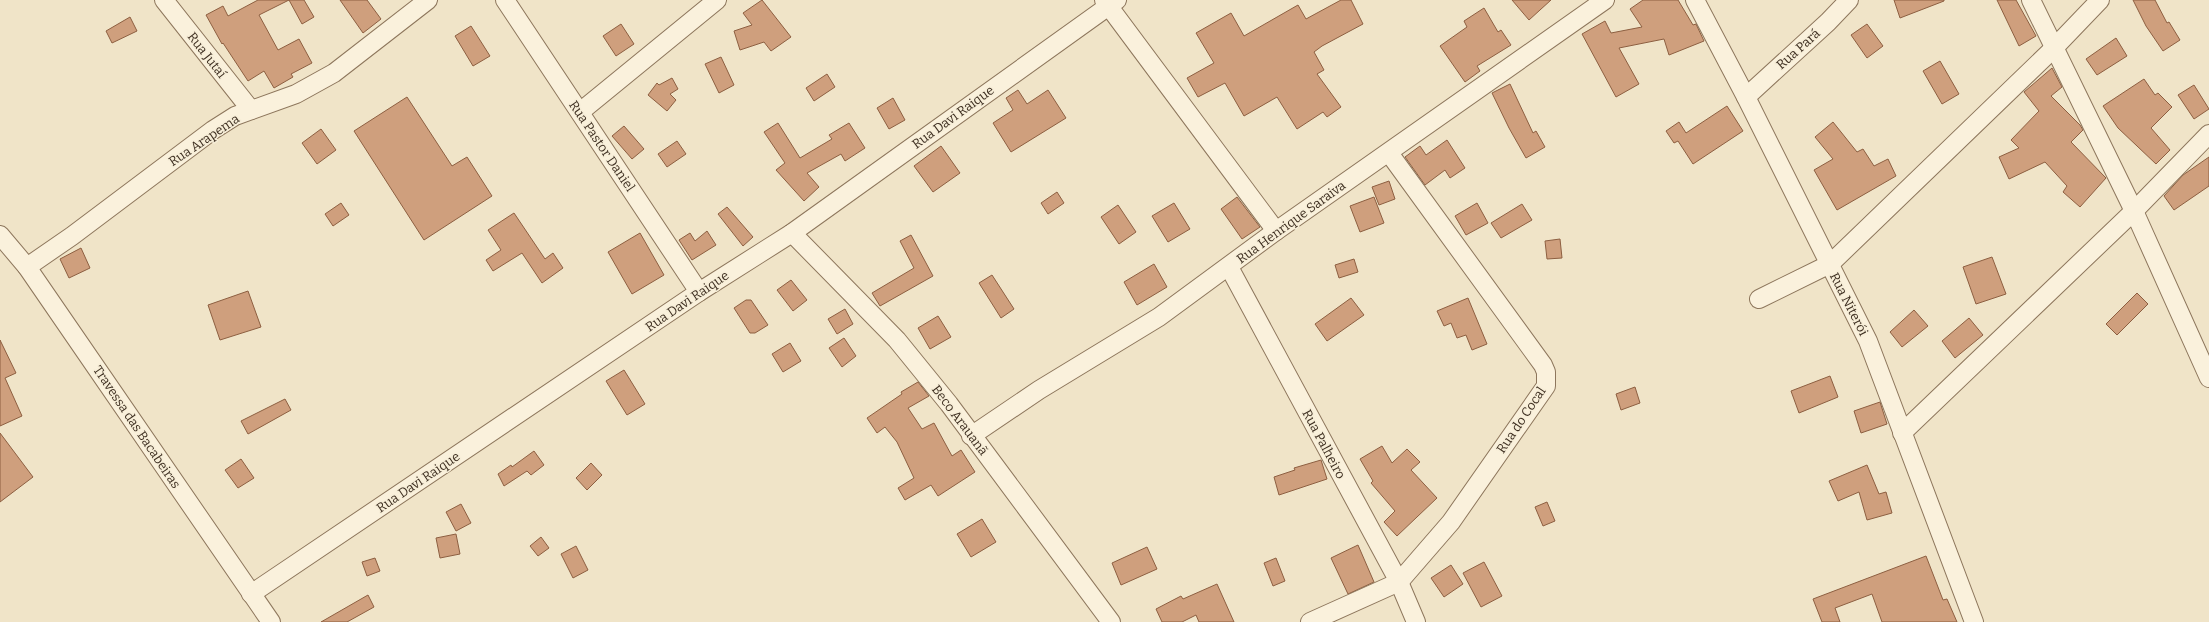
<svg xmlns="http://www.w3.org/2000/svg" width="2209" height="622" viewBox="0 0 2209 622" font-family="Bitter,serif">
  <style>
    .building { fill: #cf9f7d; stroke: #8d5f41 }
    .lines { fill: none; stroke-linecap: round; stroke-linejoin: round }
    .minor-casing { stroke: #8d765c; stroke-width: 20 }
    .minor { stroke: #faf1dc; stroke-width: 18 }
    .labels { text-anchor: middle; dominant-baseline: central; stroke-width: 3; stroke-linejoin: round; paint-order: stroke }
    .street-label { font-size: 13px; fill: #3d2e20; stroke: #f7eed8 }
  </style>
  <rect width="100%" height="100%" fill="#f0e4c8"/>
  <g class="building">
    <path d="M258 0H289L259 15 278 50 299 39 312 63 291 74 293 77 274 88 264 71 248 81 223 43 222 44 206 15 223 6 228 16Z"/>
    <path d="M289 0H304L314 17 302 24Z"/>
    <path d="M340 0H367L381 19 363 33Z"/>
    <path d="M762 0 791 37 771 51 764 42 740 50 734 31 752 25 743 13Z"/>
    <path d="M1341 0H1351L1363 24 1322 46 1314 52 1324 70 1317 74 1341 107 1327 117 1323 112 1297 129 1277 97 1244 116 1225 83 1198 97 1187 78 1214 63 1196 33 1231 13 1244 36 1298 5 1306 19Z"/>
    <path d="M1512 0H1551L1529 20Z"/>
    <path d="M1643 0H1678L1693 25 1696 24 1704 41 1669 55 1664 39 1619 48 1639 84 1616 97 1582 34 1605 21 1611 33 1642 27 1630 9Z"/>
    <path d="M1894 0H1944V1L1900 18Z"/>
    <path d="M1997 0H2016L2036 36 2019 46Z"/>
    <path d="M2133 0H2155L2167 23 2169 22 2180 40 2163 51 2146 26Z"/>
    <path d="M1484 8 1498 32 1501 30 1511 45 1477 66 1480 71 1465 82 1440 46 1467 27 1464 21Z"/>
    <path d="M130 17 137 31 112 43 106 31Z"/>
    <path d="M621 24 634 44 616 56 603 36Z"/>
    <path d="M1867 24 1883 46 1867 58 1851 35Z"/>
    <path d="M471 26 490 56 473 66 455 36Z"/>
    <path d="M2116 38 2127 56 2097 75 2086 59Z"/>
    <path d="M721 57 734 85 719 93 705 64Z"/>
    <path d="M1940 61 1959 94 1942 104 1923 71Z"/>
    <path d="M2052 68 2062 87 2051 96 2080 125 2083 130 2071 142 2106 178 2080 207 2063 192 2067 186 2045 162 2009 179 1999 157 2019 148 2011 140 2039 111 2024 92Z"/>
    <path d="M827 74 835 87 814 101 806 88Z"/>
    <path d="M672 78 678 89 670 94 676 100 667 111 648 95 657 83 659 85Z"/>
    <path d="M2144 79 2155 95 2158 93 2172 107 2151 128 2170 150 2156 164 2118 128 2103 106Z"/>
    <path d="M1510 84 1533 133 1536 131 1545 147 1526 158 1509 128 1492 93Z"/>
    <path d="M2194 85 2209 109 2194 119 2178 95Z"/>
    <path d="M1018 90 1027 104 1048 90 1066 118 1011 152 993 123 1013 110 1006 98Z"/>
    <path d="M407 97 452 166 467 157 492 196 424 240 354 131Z"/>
    <path d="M893 98 905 120 889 129 877 108Z"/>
    <path d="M1727 106 1743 131 1693 164 1678 141 1674 143 1666 131 1679 122 1686 133Z"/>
    <path d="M1833 122 1857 152 1863 149 1874 166 1888 159 1896 176 1837 210 1814 170 1833 159 1815 137Z"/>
    <path d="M778 123 800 158 832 139 829 135 849 123 865 148 845 161 841 154 807 173 819 187 804 201 776 170 785 163 764 132Z"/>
    <path d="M624 126 644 149 632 159 612 136Z"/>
    <path d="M321 129 336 150 317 164 302 143Z"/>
    <path d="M1447 140 1465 168 1450 178 1445 170 1425 185 1405 157 1420 146 1426 155Z"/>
    <path d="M677 141 686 154 667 167 658 154Z"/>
    <path d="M941 146 960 173 933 192 914 166Z"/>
    <path d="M2209 157V186L2174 210 2164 196 2183 175Z"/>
    <path d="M1389 181 1395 199 1379 205 1372 187Z"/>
    <path d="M1057 192 1064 203 1048 214 1041 203Z"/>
    <path d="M1237 197 1260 227 1242 239 1221 209Z"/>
    <path d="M1374 197 1384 223 1360 232 1350 206Z"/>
    <path d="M341 203 349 215 333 226 325 214Z"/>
    <path d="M1174 203 1190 229 1168 242 1152 216Z"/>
    <path d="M1477 203 1488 223 1466 235 1455 216Z"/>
    <path d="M1522 204 1532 220 1501 238 1491 223Z"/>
    <path d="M1118 205 1136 232 1119 244 1101 217Z"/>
    <path d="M727 207 753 237 743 246 718 214Z"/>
    <path d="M514 213 545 259 553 253 563 268 542 283 522 253 493 271 486 260 501 250 488 230Z"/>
    <path d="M707 231 716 245 692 260 679 240 690 233 695 241Z"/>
    <path d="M640 233 664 275 632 294 608 252Z"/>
    <path d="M911 235 933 276 880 306 872 293 914 268 900 241Z"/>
    <path d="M1560 239 1562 258 1547 259 1545 241Z"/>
    <path d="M81 248 90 268 69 278 60 259Z"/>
    <path d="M1992 257 2006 294 1976 304 1963 267Z"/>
    <path d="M1354 259 1358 272 1339 278 1335 265Z"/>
    <path d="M1154 264 1167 287 1137 305 1124 282Z"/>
    <path d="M992 275 1014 309 1001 318 979 283Z"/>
    <path d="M791 280 807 300 793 311 777 290Z"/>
    <path d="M248 291 261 327 220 340 208 305Z"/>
    <path d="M2137 293 2148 304 2117 335 2106 324Z"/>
    <path d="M1351 298 1364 315 1327 341 1315 324Z"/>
    <path d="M1468 298 1487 344 1472 350 1466 335 1457 338 1451 323 1444 326 1437 311Z"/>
    <path d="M746 300H751L768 325 755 333H750L734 308Z"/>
    <path d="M845 309 853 324 837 334 828 319Z"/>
    <path d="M1914 310 1928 326 1902 347 1890 332Z"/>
    <path d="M938 316 951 337 930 349 918 328Z"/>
    <path d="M1969 318 1983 335 1955 358 1942 341Z"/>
    <path d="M844 338 856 356 842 367 829 348Z"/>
    <path d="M0 340 16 373 5 378 22 416 0 426Z"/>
    <path d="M790 343 801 361 783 372 772 354Z"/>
    <path d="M624 370 645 404 627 415 606 381Z"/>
    <path d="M1830 376 1838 397 1799 413 1791 391Z"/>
    <path d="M918 382 929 396 908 408 922 429 934 423 952 456 961 450 975 472 938 496 931 485 905 500 898 488 914 478 897 442 885 427 877 433 867 418 902 394 901 392Z"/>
    <path d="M1635 387 1640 403 1621 410 1616 394Z"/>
    <path d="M285 399 291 410 248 434 241 421Z"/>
    <path d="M1880 402 1887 424 1861 433 1854 411Z"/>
    <path d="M0 433 33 477 0 502Z"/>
    <path d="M1382 446 1392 463 1407 449 1420 462 1411 470 1437 498 1397 536 1384 522 1395 511 1371 483 1373 481 1360 459Z"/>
    <path d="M534 451 544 465 531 475 527 471 504 486 498 474 511 465 512 467Z"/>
    <path d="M241 459 254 478 238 488 225 470Z"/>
    <path d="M1321 460 1327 479 1279 495 1274 477 1295 470 1294 468Z"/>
    <path d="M591 463 602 475 587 490 576 478Z"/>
    <path d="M1867 465 1879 494 1886 492 1892 513 1867 520 1859 492 1838 501 1829 481Z"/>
    <path d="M1547 502 1555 521 1543 526 1535 507Z"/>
    <path d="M461 504 471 523 456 531 446 512Z"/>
    <path d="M982 519 996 542 971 557 957 534Z"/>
    <path d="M456 534 460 554 440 558 436 538Z"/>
    <path d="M541 537 549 548 538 556 530 546Z"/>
    <path d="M1358 545 1374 582 1348 594 1331 558Z"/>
    <path d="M576 546 588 570 573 578 561 554Z"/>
    <path d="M1147 547 1157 569 1121 585 1112 563Z"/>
    <path d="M1926 556 1943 600 1947 599 1957 622H1882L1872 594 1835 608 1840 622H1822L1813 599Z"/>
    <path d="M375 558 380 571 367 576 362 562Z"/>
    <path d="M1276 558 1285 581 1273 586 1264 563Z"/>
    <path d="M1484 562 1502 596 1481 607 1463 573Z"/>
    <path d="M1451 565 1463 584 1444 597 1431 578Z"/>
    <path d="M1217 584 1234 622H1199L1196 615 1182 622H1162L1156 609 1181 596 1183 599Z"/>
    <path d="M368 595 374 607 347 622H321Z"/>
  </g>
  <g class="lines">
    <g class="minor-casing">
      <g id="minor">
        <path d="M164 0 251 110"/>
        <path d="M505 0 699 292"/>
        <path d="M1104 0 1276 231"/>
        <path d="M1695 0 1746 97 1868 341 1974 622"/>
        <path d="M2031 0 2134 211 2209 378"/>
        <path d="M1746 97 1828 22 1849 0"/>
        <path d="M580 112 717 0"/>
        <path d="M792 233 897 340 949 404 1111 622"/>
        <path d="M0 235 27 267 271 622"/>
        <path d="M27 267 72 236 213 130 235 116 296 94 334 73 428 0"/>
        <path d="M1229 267 1399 582 1416 622"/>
        <path d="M1759 299 1830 264 2053 49 2100 0"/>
        <path d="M1902 433 2134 211 2209 134"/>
        <path d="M971 436 1039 390 1159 317 1276 231 1605 0"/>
        <path d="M251 594 699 292 792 233 1117 0"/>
        <path d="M1310 622 1399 582 1451 522 1546 386V372L1543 365 1389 153"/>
      </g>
    </g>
    <use href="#minor" class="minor"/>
  </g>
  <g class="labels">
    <g class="street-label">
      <text transform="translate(1798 49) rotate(-42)">Rua Pará</text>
      <text transform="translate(207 55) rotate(52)">Rua Jutaí</text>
      <text transform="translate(953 117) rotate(-36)">Rua Davi Raique</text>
      <text transform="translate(204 140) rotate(-34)">Rua Arapema</text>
      <text transform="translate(602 146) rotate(56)">Rua Pastor Daniel</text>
      <text transform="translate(1291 222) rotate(-36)">Rua Henrique Saraiva</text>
      <text transform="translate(687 301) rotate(-34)">Rua Davi Raique</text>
      <text transform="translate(1849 304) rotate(63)">Rua Niterói</text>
      <text transform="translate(960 420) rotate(53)">Beco Arauanã</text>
      <text transform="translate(1521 420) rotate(-56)">Rua do Cocal</text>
      <text transform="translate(137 427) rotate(56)">Travessa das Bacabeiras</text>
      <text transform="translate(1324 444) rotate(62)">Rua Palheiro</text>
      <text transform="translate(418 482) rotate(-34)">Rua Davi Raique</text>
    </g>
  </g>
</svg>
